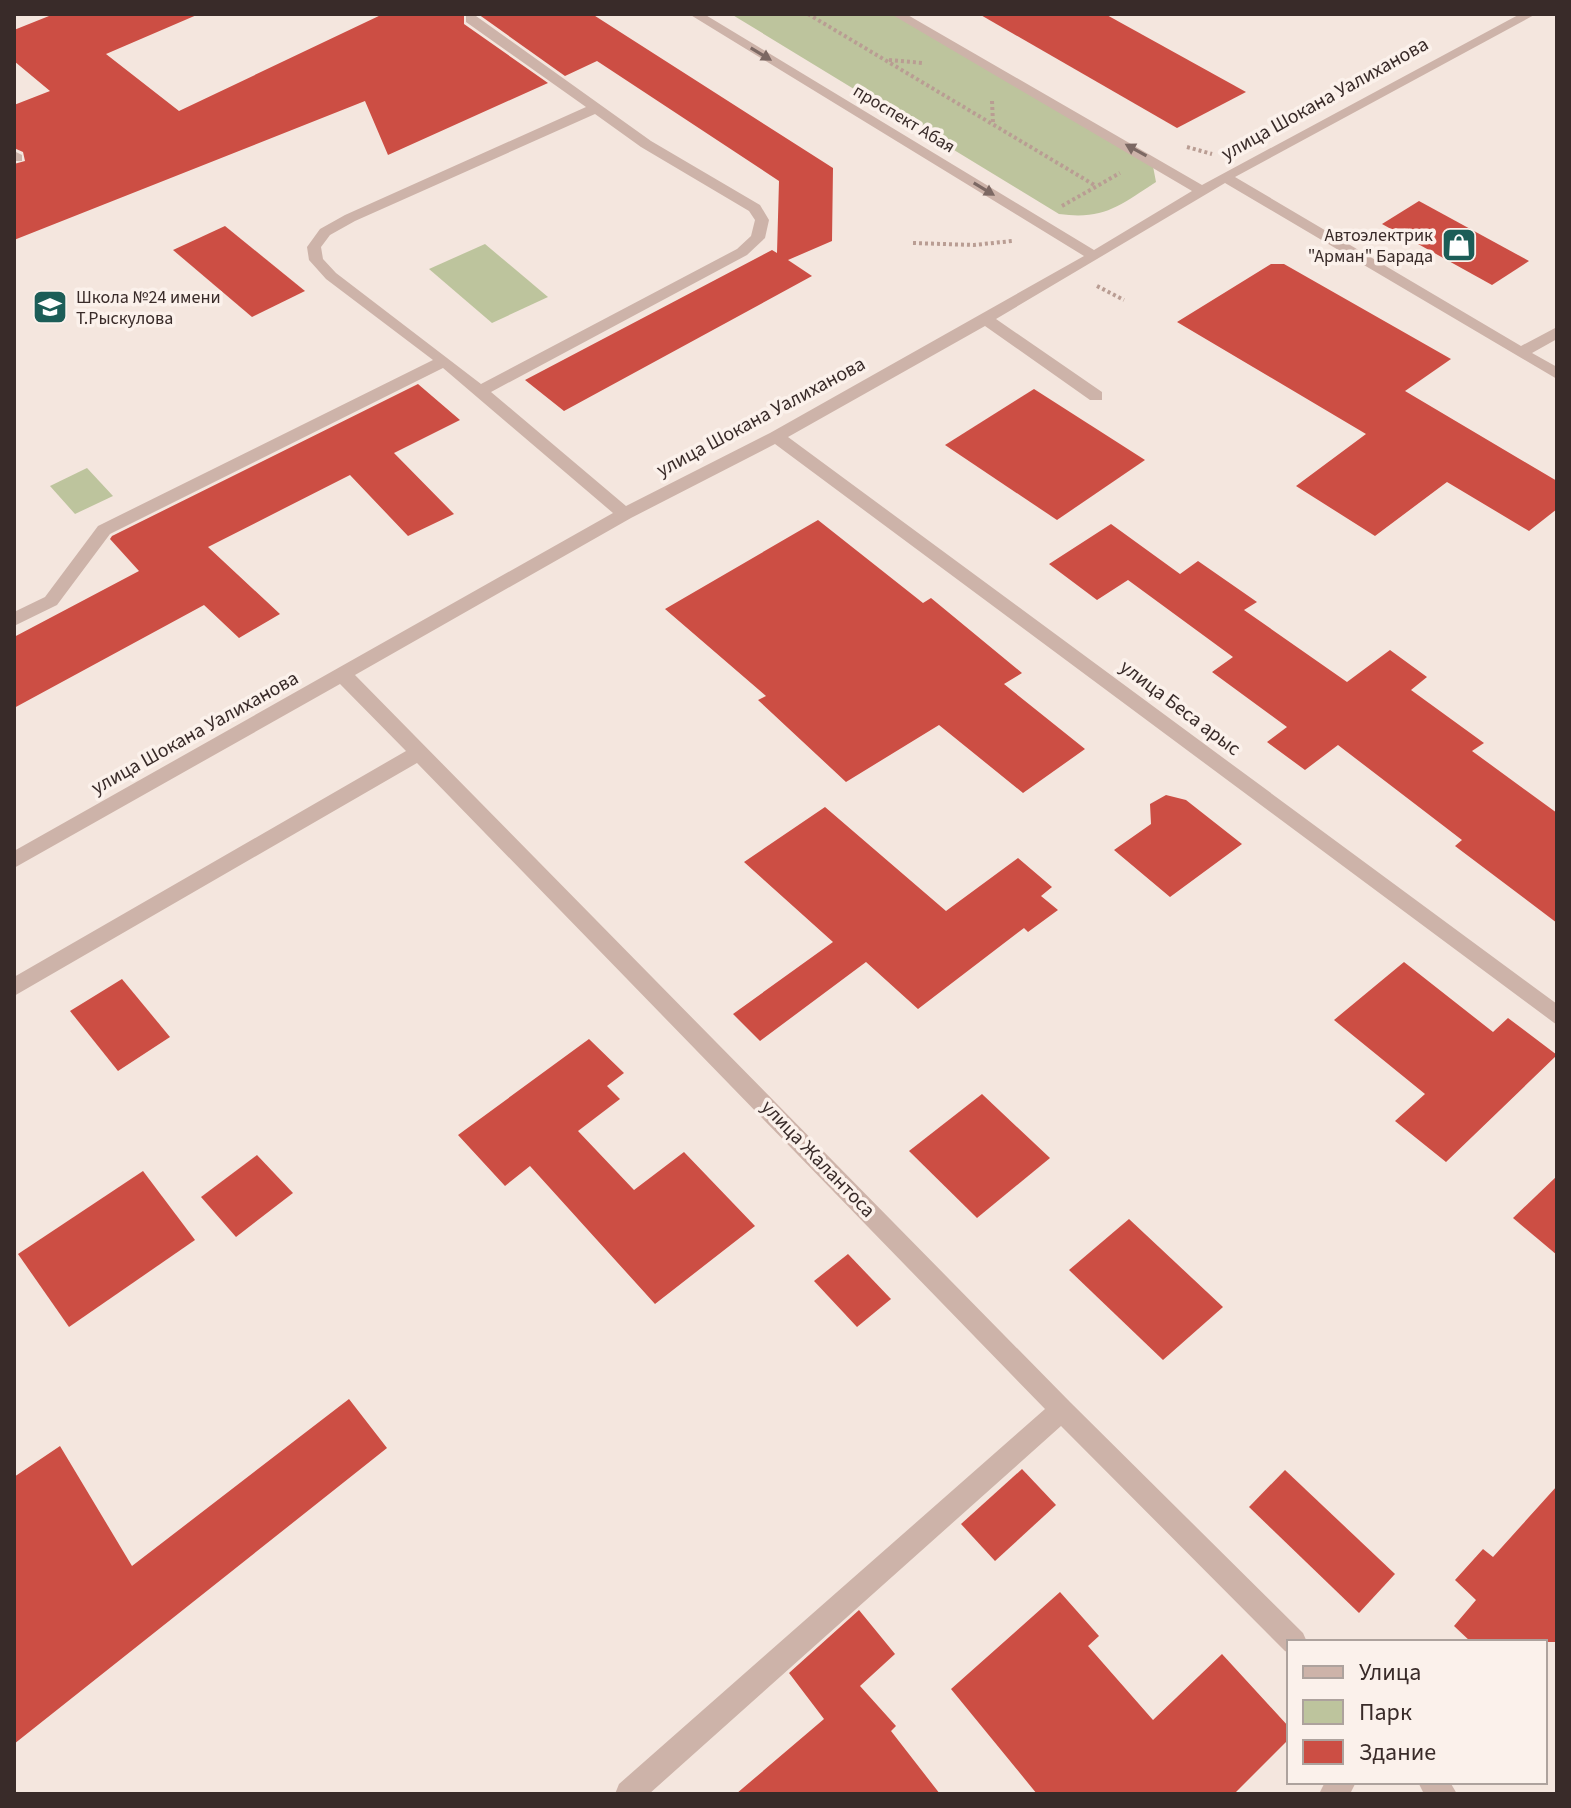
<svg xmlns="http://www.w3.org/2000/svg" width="1571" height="1808" viewBox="0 0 1571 1808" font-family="'Source Sans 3',sans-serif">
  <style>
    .green { fill: #bdc49d }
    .building { fill: #cc4e44 }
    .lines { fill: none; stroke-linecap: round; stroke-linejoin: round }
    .path { stroke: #b99d93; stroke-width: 4; stroke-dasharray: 3 3; stroke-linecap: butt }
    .minor { fill: #cdb3a9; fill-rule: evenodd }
    .oneway { fill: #7c6863 }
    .labels { text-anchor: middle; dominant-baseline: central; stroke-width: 7; stroke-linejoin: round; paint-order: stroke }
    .far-street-label { font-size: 18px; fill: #392b29; stroke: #fbf1eb }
    .far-poi-label { font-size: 18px; fill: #392b29; stroke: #fbf1eb; text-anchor: end }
    .street-label { font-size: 20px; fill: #392b29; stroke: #fbf1eb }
  </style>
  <rect width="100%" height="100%" fill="#f4e6de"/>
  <g class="green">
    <path d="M731 14H893L1152 161 1156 182C1119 206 1104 220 1059 214Z"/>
    <path d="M485 244 548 297 492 323 429 269Z"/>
    <path d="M87 468 113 496 75 514 50 486Z"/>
  </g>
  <g class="building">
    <path d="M54 14H199L106 54 179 111 383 14H464V24L548 83 388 155 365 101 14 240V164L25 161 23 152 14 148V105L50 91 14 61V30Z"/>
    <path d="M478 14H592L833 168 832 241 788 260 812 276 564 411 525 380 772 250 777 253 779 181 597 61 565 76Z"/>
    <path d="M979 14H1105L1246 92 1177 128Z"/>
    <path d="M1419 201 1529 261 1492 285 1382 224Z"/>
    <path d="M225 226 305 291 252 317 173 250Z"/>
    <path d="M1271 264H1284L1451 359 1405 391 1557 481V509L1529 531 1447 482 1375 536 1296 486 1366 434 1177 322Z"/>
    <path d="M418 384 460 420 394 453 454 514 408 536 350 475 208 547 280 614 239 638 204 605 14 708V637L139 571 110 539 112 536Z"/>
    <path d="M1034 389 1145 460 1057 520 945 445Z"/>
    <path d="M818 520 923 603 931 598 1022 673 1004 684 1085 749 1023 793 939 725 846 782 758 700 766 696 665 609Z"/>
    <path d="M1111 524 1180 574 1198 561 1257 602 1244 610 1347 682 1390 650 1427 677 1411 690 1484 743 1472 751 1557 813V923L1455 846 1462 840 1338 745 1305 770 1267 742 1287 727 1212 672 1233 657 1128 580 1097 600 1049 564Z"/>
    <path d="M1166 795 1186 800 1242 844 1170 897 1114 850 1151 824 1150 804Z"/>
    <path d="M825 807 946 911 1018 858 1052 887 1041 896 1058 910 1028 932 1024 928 918 1009 866 962 760 1041 733 1014 833 942 744 862Z"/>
    <path d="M1404 962 1493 1032 1508 1018 1557 1055 1446 1162 1395 1121 1425 1094 1334 1020Z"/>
    <path d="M122 979 170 1037 118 1071 70 1011Z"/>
    <path d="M589 1039 624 1073 607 1086 620 1099 578 1131 634 1190 684 1152 755 1226 655 1304 530 1166 505 1186 458 1135Z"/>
    <path d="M982 1094 1050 1158 977 1218 909 1151Z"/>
    <path d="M257 1155 293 1193 236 1237 201 1197Z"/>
    <path d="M143 1171 195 1240 69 1327 18 1254Z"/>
    <path d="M1557 1176V1255L1513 1218Z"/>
    <path d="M1129 1219 1223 1307 1163 1360 1069 1270Z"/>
    <path d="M848 1254 891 1299 857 1327 814 1281Z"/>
    <path d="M349 1399 387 1448 14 1744V1477L60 1446 132 1566Z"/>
    <path d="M1022 1469 1056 1505 995 1561 961 1524Z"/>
    <path d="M1285 1470 1395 1574 1359 1613 1249 1507Z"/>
    <path d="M1557 1486V1642H1471L1454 1626 1476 1600 1455 1580 1483 1549 1493 1557Z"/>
    <path d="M1060 1592 1099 1636 1088 1646 1153 1720 1222 1654 1289 1727V1739L1234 1794H1037L951 1689Z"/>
    <path d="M859 1610 895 1654 860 1686 896 1726 891 1731 940 1794H736L824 1719 789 1673Z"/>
  </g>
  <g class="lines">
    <g class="path">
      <path d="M808 14 1096 186"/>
      <path d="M889 60 923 63"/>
      <path d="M992 101 993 123"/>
      <path d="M1187 147 1212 154"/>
      <path d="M1062 206 1120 173"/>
      <path d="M913 243 974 245 1012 241"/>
      <path d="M1097 286 1124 300"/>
    </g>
    <g class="minor">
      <path d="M689 14H704L1094 250 1192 191 891 14H906L1202 185 1520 14H1536L1235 177 1521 346 1557 327V339L1532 353 1557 367V379L1225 183 996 319 1102 392V400H1090L985 326 788 437 1557 1004V1025L775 444 631 518 355 675 1070 1402 1303 1633 1307 1642H1289V1653L1285 1651 1061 1426 649 1794H615L619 1784 1045 1409 417 763 14 996V977L406 751 340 684 14 868V851L613 513 443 368 110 534 57 605 14 626V612L45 597 98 526 433 360 326 279 309 260 307 247 320 229 345 215 586 107 466 22V16H476L651 141 760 205 769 220 765 238 747 255 491 392 626 506 770 433 1084 256ZM595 114 641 147 749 211 755 220 751 236 737 249 481 384 336 273 323 259 321 247 330 235 355 221Z"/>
      <path d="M14 151 22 155V161H14Z"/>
      <path d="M1325 1782H1356L1350 1794H1319Z"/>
      <path d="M1418 1782H1450L1457 1794H1424Z"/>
    </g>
  </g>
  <defs><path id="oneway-solid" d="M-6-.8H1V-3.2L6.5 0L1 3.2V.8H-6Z" transform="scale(2)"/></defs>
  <g class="oneway">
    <use href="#oneway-solid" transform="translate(761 54) rotate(31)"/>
    <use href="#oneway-solid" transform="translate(1136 150) rotate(-151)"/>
    <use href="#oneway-solid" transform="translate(984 189) rotate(31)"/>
  </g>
  <defs>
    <g id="shop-square" transform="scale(1.8)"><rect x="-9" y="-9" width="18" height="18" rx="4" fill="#1c5d57" stroke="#fbf1eb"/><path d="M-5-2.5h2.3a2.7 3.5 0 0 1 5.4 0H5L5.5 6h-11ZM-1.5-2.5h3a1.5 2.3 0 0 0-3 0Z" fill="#fff"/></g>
    <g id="school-square" transform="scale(1.8)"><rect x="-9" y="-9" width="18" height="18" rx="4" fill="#1c5d57" stroke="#fbf1eb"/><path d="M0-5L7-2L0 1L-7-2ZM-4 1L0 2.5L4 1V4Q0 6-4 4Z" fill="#fff"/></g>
  </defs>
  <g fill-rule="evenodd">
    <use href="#shop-square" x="1459" y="245"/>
    <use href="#school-square" x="50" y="307"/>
  </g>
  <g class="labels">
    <g class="far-street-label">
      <text transform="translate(904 119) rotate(31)">проспект Абая</text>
    </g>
    <g class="far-poi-label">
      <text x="1433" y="235">Автоэлектрик<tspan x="1433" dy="21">"Арман" Барада</tspan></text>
      <text x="76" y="297" text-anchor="start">Школа №24 имени<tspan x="76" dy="21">Т.Рыскулова</tspan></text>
    </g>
    <g class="street-label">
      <text transform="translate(1325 99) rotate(-29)">улица Шокана Уалиханова</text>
      <text transform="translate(761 417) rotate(-28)">улица Шокана Уалиханова</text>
      <text transform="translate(1180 708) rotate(37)">улица Беса арыс</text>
      <text transform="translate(195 733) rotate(-29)">улица Шокана Уалиханова</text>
      <text transform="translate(818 1159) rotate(46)">улица Жалантоса</text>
    </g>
  </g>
  <rect width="1571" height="1808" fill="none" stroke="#392b29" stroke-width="32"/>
  <rect x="1287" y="1640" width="260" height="144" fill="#fbf1eb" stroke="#ada29d" stroke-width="2"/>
  <rect x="1303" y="1666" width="40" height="12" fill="#cdb3a9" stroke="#ada29d" stroke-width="2"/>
  <text x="1359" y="1680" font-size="24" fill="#392b29">Улица</text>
  <rect x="1303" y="1700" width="40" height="24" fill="#bdc49d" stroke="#ada29d" stroke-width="2"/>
  <text x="1359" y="1720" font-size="24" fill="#392b29">Парк</text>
  <rect x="1303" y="1740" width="40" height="24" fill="#cc4e44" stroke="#ada29d" stroke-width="2"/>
  <text x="1359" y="1760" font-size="24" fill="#392b29">Здание</text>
</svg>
